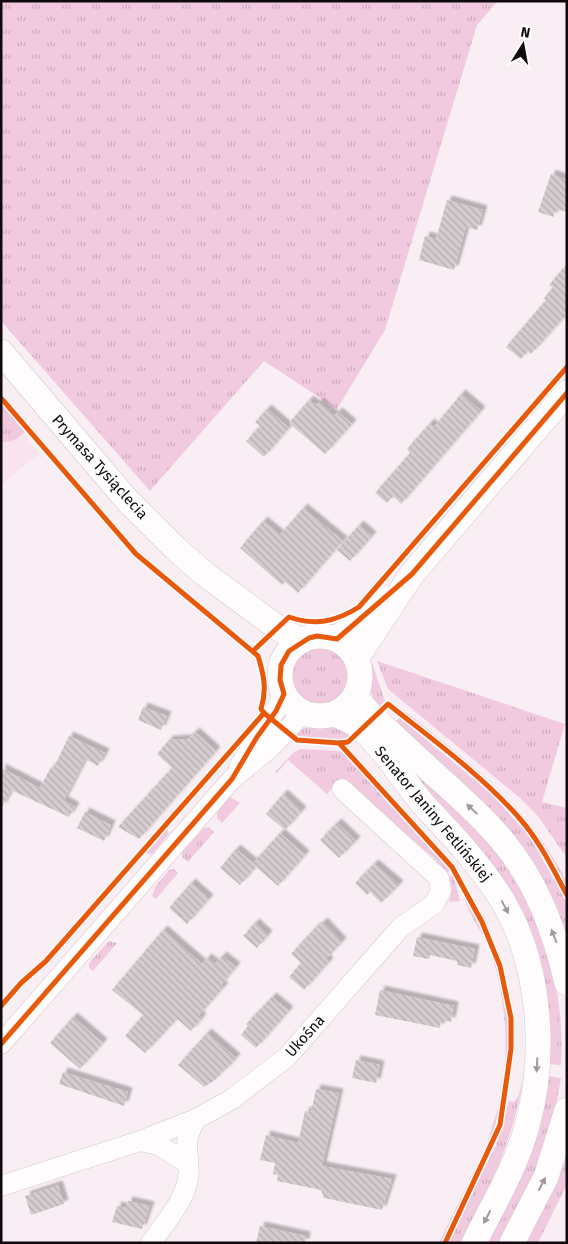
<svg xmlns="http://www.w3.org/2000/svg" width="568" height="1244" viewBox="0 0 568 1244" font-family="'Fira Sans',sans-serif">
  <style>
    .built { fill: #f8e3ee }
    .grass { fill: url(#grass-tufts) }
    .building { fill: url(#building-back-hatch); filter: url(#shadow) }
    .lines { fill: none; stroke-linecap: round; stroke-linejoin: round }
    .minor-casing { stroke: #d2c9ce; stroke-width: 21 }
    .major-casing { stroke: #d2c9ce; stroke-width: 26 }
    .minor { stroke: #fefcfd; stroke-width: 20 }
    .major { stroke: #fefcfd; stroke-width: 25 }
    .cycleway-casing { stroke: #fdfdfd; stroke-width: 8 }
    .cycleway { stroke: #e8590c; stroke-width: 5 }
    .oneway { fill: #9f9b9d }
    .labels { text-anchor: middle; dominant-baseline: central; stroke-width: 4.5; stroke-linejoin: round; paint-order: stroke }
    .street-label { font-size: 15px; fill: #10090d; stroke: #fdfdfd }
  </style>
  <defs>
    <pattern id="grass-tufts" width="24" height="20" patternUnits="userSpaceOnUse" patternTransform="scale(1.25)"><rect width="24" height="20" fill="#f1cae0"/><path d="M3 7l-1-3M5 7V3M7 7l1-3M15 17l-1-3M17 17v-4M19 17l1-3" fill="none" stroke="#ceacbf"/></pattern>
    <pattern id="building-back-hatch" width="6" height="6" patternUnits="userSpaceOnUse" patternTransform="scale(1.25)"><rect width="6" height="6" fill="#d4ccd0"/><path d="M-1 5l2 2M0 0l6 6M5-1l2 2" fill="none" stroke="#b5aeb1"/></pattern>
    <filter id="shadow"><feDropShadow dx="4.5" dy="-4.5" stdDeviation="1" flood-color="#0004"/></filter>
  </defs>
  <rect width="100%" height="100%" fill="#f9eef4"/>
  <path class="built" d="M1 408 39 453 3 483 1 481Z"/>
  <g class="grass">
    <path d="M1 1H498L477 25 385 330 337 409 264 361 150 491 1 321Z"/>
    <path d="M1 404 25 432C18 438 11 444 1 441Z"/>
    <circle cx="321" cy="677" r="29"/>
    <path d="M377 661 565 724 542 802 567 808V858L537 815 520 798 388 689Z"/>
    <path d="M372 663 385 701 377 710 371 692Z"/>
    <path d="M406 712C461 756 519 799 555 861 559 868 567 879 567 888 556 867 545 845 530 826 497 782 447 748 405 714Z"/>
    <path d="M400 718 488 791 529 835 567 903V942L561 924 390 726Z"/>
    <path d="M329 727 342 729 352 734C341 746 313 739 298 738L293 734 304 728Z"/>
    <path d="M301 749 339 751 346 754 451 870 447 873 434 858 342 778 327 794 288 760 277 773 275 772 294 752Z"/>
    <path d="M392 753C419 777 450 799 475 825 536 890 566 978 561 1065L549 1064 541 974Z"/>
    <path d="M230 797 240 803 222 823 217 818V812Z"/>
    <path d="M167 827 169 834 152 854 146 853Z"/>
    <path d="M209 827 214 832 188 862 183 858 182 852 204 828Z"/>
    <path d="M174 869 178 873 156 899 152 896 155 887 169 870Z"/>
    <path d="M453 874 460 901 449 902 452 889 449 878Z"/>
    <path d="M465 899C471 904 475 915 479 922 507 975 514 1035 504 1094L502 1092C509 1042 506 995 489 948 483 932 468 915 465 899Z"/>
    <path d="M109 941 117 943 93 971 89 968V963Z"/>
    <path d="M524 1074C515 1134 490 1189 463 1243H448L496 1145 509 1101 514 1102 519 1095Z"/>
    <path d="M548 1076 561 1078 555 1112 543 1152 501 1243H486Z"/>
    <path d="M503 1100 489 1144 441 1243H439L487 1144 500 1101Z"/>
    <path d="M567 1147V1184L538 1243H523Z"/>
  </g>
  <g class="building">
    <path d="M551 174 567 180V212L556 209 553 217 538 212Z"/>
    <path d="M447 200 483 210 477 230 466 227 454 270 419 260 425 236 436 239Z"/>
    <path d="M567 264V314L531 354 528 351 521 359 506 347 546 300 544 298 553 287 549 285Z"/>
    <path d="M461 394 481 411 401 504 393 496 387 503 375 493 410 453 407 449 430 423 434 427Z"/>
    <path d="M309 400 316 405 319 402 334 416 338 412 352 424 325 454 289 423Z"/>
    <path d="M267 409 289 428 264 457 246 441 260 426 255 422Z"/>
    <path d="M303 508 343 541 298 593 285 582 282 585 240 548 263 521 280 535Z"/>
    <path d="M359 525 372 536 350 561 337 550Z"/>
    <path d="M143 707 167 716 161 730 138 720Z"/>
    <path d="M195 732 216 751 139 839 118 827 172 768 157 754 169 740 188 739Z"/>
    <path d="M69 736 105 753 98 766 85 759 64 800 56 796 75 807 69 817 11 790 1 809V768L40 788 51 767 53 769Z"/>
    <path d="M283 794 302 811 285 830 266 814Z"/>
    <path d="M85 812 111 825 104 841 77 828Z"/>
    <path d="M337 823 356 841 339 858 320 840Z"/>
    <path d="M280 833 305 855 278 886 256 867 240 885 220 868 236 849 253 863Z"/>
    <path d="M374 864 399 885 381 903 370 892 367 895 355 883Z"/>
    <path d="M191 883 209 899 187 924 169 908Z"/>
    <path d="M323 922 342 942 326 959 329 962 304 990 289 977 301 963 291 954 316 927 317 928Z"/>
    <path d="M255 923 268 935 257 948 243 936Z"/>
    <path d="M163 930 202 964 207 958 215 964 222 956 236 967 221 985 224 987 199 1015 202 1018 191 1031 177 1019 145 1053 125 1036 143 1015 112 990Z"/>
    <path d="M417 937 475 949 471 968 457 965V961L430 955 429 959 413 956Z"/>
    <path d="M380 990 454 1006 451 1022 441 1020 440 1028 375 1015Z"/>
    <path d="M272 997 289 1011 256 1048 241 1035 248 1026 246 1024Z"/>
    <path d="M73 1017 103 1043 80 1069 50 1043Z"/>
    <path d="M207 1033 236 1058 225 1071 224 1070 215 1080 204 1087 178 1065Z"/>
    <path d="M356 1060 380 1065 376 1083 352 1078Z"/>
    <path d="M63 1072 128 1092 124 1106 59 1084Z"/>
    <path d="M316 1089 339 1093 322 1166 392 1179 382 1210 324 1198 321 1190 277 1181 278 1175 273 1174 275 1163 260 1160 266 1135 298 1143 305 1111 311 1112Z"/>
    <path d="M58 1185 64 1204 31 1215 25 1196Z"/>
    <path d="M128 1201 150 1206 142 1229 112 1222 117 1206 126 1208Z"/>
    <path d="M260 1226 306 1236 305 1243H256Z"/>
  </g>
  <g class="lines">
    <g class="minor-casing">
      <g id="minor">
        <path d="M239 767C254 742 272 720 284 694"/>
        <path d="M1 1044 232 779 271 747 303 713"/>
        <path d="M140 1141 159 1145 187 1163"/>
        <path d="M1 1186 140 1141 196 1119 232 1099 287 1057 400 928 434 904 441 891 439 878 342 789"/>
        <path d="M151 1243C164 1224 184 1202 188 1179 192 1153 179 1147 196 1119"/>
      </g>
    </g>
    <g class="major-casing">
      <g id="major">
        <path d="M1 352 127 500 176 549 206 575 278 628 301 641"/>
        <circle cx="320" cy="676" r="40"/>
        <path d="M337 639 383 598"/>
        <path d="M357 657 412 574 567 393"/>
        <path d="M355 697C373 720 397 738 418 759 447 786 480 813 505 844 538 884 555 933 567 983"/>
        <path d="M335 714C344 718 354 722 362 729 386 750 403 781 424 805 449 832 474 858 495 889 540 954 548 1051 527 1126 516 1167 493 1205 474 1243"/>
        <path d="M512 1243 546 1177 567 1110"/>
      </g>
    </g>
    <use href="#minor" class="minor"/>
    <use href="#major" class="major"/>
    <g class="cycleway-casing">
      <g id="cycleway">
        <path d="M1 398 136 554 258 656C264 675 267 690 261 709L264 713 297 740 339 743 452 867 482 922 500 966 511 1018V1049L500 1125 445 1243"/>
        <path d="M253 651 289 617C315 626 335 622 359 607L567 367"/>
        <path d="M339 743 348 742 388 704C433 740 483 776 521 820 540 842 553 869 567 895"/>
        <path d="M1 1006 21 983 46 961 264 713"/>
        <path d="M1 1044 232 779 257 737 276 711 284 694 280 680 281 665 289 651 309 638 317 636 337 639 412 574 567 393"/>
      </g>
    </g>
    <use href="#cycleway" class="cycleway"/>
  </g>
  <defs><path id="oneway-solid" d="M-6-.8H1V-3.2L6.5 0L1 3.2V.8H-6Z" transform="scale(1.25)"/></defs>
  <g class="oneway">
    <use href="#oneway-solid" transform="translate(472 809) rotate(-137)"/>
    <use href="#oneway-solid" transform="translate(505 907) rotate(62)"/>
    <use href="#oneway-solid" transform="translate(554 936) rotate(-111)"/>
    <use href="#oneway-solid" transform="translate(537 1065) rotate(93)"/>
    <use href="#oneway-solid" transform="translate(542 1184) rotate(-63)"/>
    <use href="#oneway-solid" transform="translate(487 1217) rotate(117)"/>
  </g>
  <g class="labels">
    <g class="street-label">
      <text transform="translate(100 467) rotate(48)">Prymasa Tysiąclecia</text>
      <text transform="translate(433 814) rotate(50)">Senator Janiny Fetlińskiej</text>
      <text transform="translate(305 1036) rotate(-48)">Ukośna</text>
    </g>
  </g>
  <rect width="568" height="1244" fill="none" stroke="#10090d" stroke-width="5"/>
  <g transform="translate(523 45) rotate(11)" stroke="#fdfdfd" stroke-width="4" paint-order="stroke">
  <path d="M0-4L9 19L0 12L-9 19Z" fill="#10090d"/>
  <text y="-8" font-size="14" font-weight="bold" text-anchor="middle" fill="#10090d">N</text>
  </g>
</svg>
